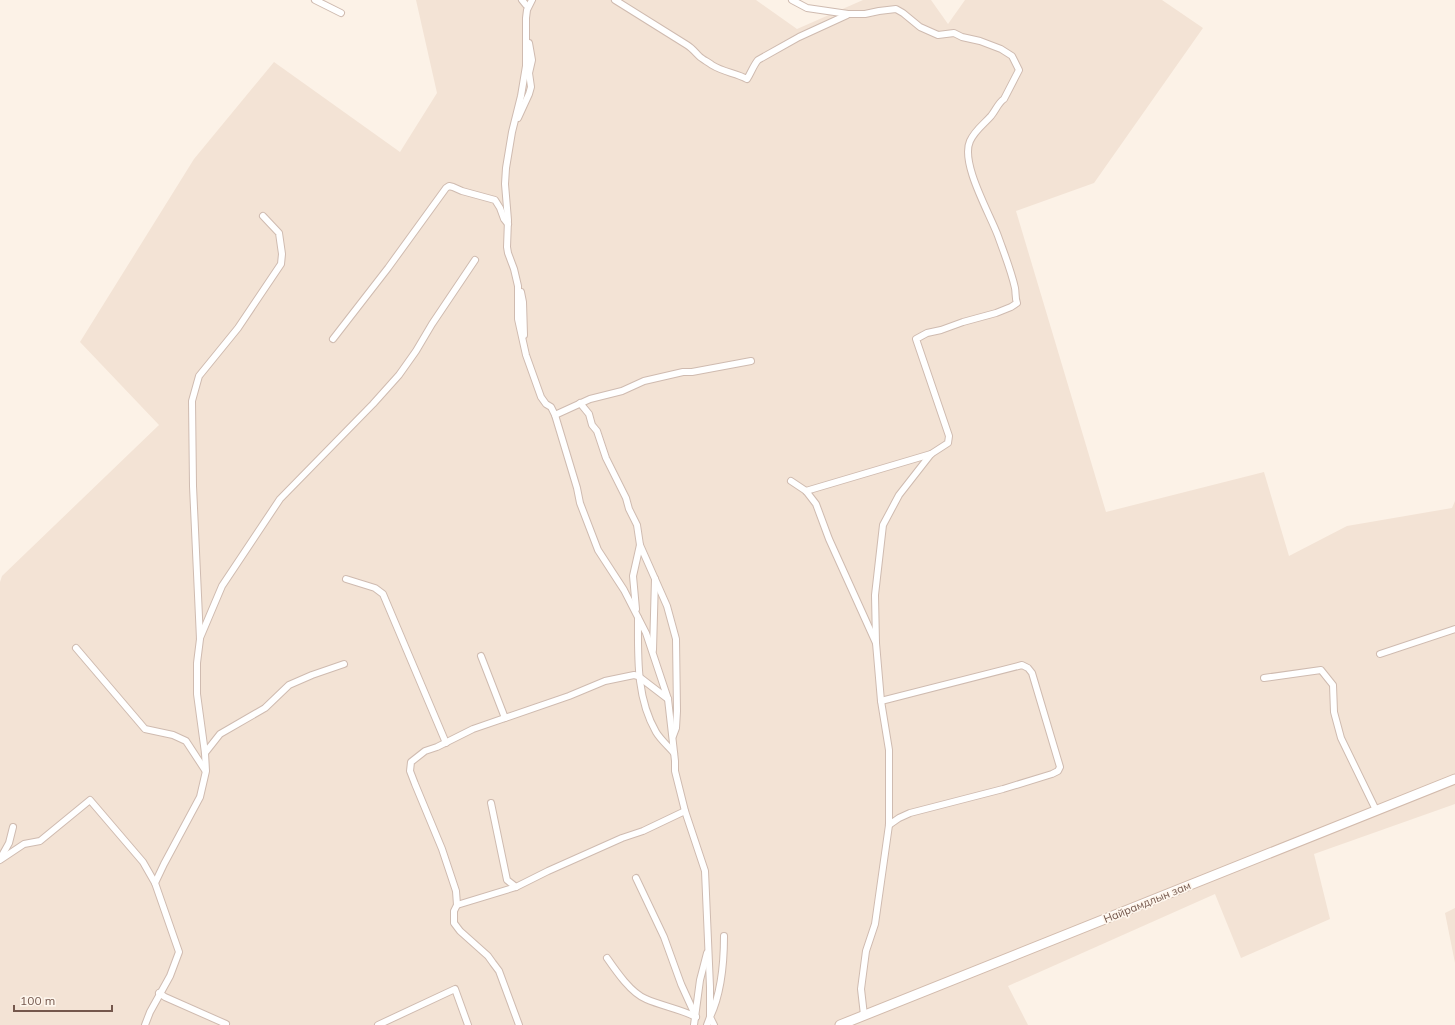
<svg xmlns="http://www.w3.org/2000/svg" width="1455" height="1025" viewBox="0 0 1455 1025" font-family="Mulish,sans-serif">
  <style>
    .residential { fill: #f3e3d5 }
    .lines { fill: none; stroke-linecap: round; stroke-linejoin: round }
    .street-casing { stroke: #cfbbb0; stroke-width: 8 }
    .secondary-casing { stroke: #d2bbad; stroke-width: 11 }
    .street { stroke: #fff; stroke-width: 6 }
    .secondary { stroke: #fff; stroke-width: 9 }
    .labels { text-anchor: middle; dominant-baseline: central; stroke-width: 3.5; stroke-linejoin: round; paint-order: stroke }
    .street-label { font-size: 11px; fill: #74574c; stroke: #fef6ed }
  </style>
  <rect width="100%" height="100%" fill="#fcf2e7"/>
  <g class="residential">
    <path d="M416 0H756L797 29 863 0H931L948 24 965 0H1162L1203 28 1094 183 1016 211 1106 512 1264 472 1289 556 1347 526 1452 508 1455 501V804L1314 854 1330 919 1241 958 1215 894 1008 986 1028 1025H0V582L2 576 159 425 80 342 194 159 274 62 400 152 437 93Z"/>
    <path d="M1455 908V963L1445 913Z"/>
  </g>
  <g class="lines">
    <g class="street-casing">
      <g id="street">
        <path d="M315 0 341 13"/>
        <path d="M522 0 526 5"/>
        <path d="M532 0 527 10 526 18V66L521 96 512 132 506 168 505 184 508 220 507 247 508 253 514 269 518 286V319L526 355 541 397 546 404 551 407 555 415 577 488 580 503 598 550 624 590 646 633 668 699 675 761V771L685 811 705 871 710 987V1017L707 1025"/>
        <path d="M615 0 687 45C692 48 695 52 699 56 702 59 708 62 712 65 723 72 736 73 747 79 751 73 753 66 758 60L799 37 847 15"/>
        <path d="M792 0 807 8 848 14H865L879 11 896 9 903 13 920 27 938 35 954 33 962 37 980 41 1001 49 1012 56 1019 70 1004 99C998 103 996 110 991 116 984 124 975 130 970 141 960 163 990 214 998 236 1004 253 1011 270 1015 288 1016 293 1015 298 1017 303L1011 307 996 313 963 322 941 330 927 333 916 339 949 436 948 443 931 454 899 495 883 525 875 595 876 643"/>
        <path d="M518 118 529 94 531 87 529 73 532 60 529 43"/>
        <path d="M521 292 523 302 524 335"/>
        <path d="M333 339 388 268 446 188 449 186 453 187 462 191 495 200 500 208 504 219 508 224"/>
        <path d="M580 403 589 414 592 425 597 431 606 458 626 498 629 509 637 525 640 545 633 576 636 609"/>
        <path d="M555 415 590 399 622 391 644 381 683 372H692L751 361"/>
        <path d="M791 481 806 491 816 504 829 539 876 643 881 701 889 750V825L875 924 866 951 861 989 864 1015"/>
        <path d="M806 491 931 454"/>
        <path d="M640 545 667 606 676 639 677 711 676 728 673 736"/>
        <path d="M346 579 375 588 383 594 446 743"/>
        <path d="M638 618C638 657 636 697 656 732 660 739 668 746 674 753"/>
        <path d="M200 638 222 586 280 499 373 404 399 375 416 351 432 324 475 260"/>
        <path d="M76 648 145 729 173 735 186 741 205 770"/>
        <path d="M653 650 655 579"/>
        <path d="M1380 654 1455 629"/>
        <path d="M481 656 505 718"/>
        <path d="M1264 678 1321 670 1333 685 1334 712 1341 738 1376 810"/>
        <path d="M881 701 1022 665 1028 668 1032 673 1060 767 1058 771 1052 774 1003 789 910 813 899 818 889 825"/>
        <path d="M205 753 220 734 265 708 289 685 312 675 344 664"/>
        <path d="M491 803 507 880 516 887"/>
        <path d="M0 859 9 843 13 827"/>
        <path d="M0 860 24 844 40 841 90 800 143 862 155 883"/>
        <path d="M636 878 664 937 681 984 696 1017"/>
        <path d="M457 905 516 887 548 871 622 838 643 831 685 811"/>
        <path d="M607 958C616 971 631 993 646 999 662 1006 680 1009 696 1017"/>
        <path d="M159 993 165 997 226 1024"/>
        <path d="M145 1025 150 1012 170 976 179 952 155 883 164 864 200 797 206 771 205 753 197 694V663L200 639 193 486 192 401 199 376 238 328 281 264 282 254 279 233 263 216"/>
        <path d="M378 1025 455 989 468 1025"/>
        <path d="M519 1025 499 971 493 963 488 956 460 931 454 923V911L457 905 456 891 442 849 415 784 410 771 411 762 425 751 437 747 473 729 569 696 605 681 634 675 638 676 668 699"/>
        <path d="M694 1025 700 980 707 953"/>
        <path d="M714 1025 710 1017C722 992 724 963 724 936"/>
      </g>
    </g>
    <g class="secondary-casing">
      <path id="secondary" d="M840 1025 1455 779"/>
    </g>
    <use href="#street" class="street"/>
    <use href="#secondary" class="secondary"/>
  </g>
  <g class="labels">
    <g class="street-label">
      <text transform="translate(1147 902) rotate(-22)">Найрамдлын зам</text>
    </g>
  </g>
  <path d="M14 1005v6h98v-6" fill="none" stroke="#74574c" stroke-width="2"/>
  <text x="20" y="1005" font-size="12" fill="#74574c" stroke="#fef6ed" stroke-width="3" paint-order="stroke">100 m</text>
</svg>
